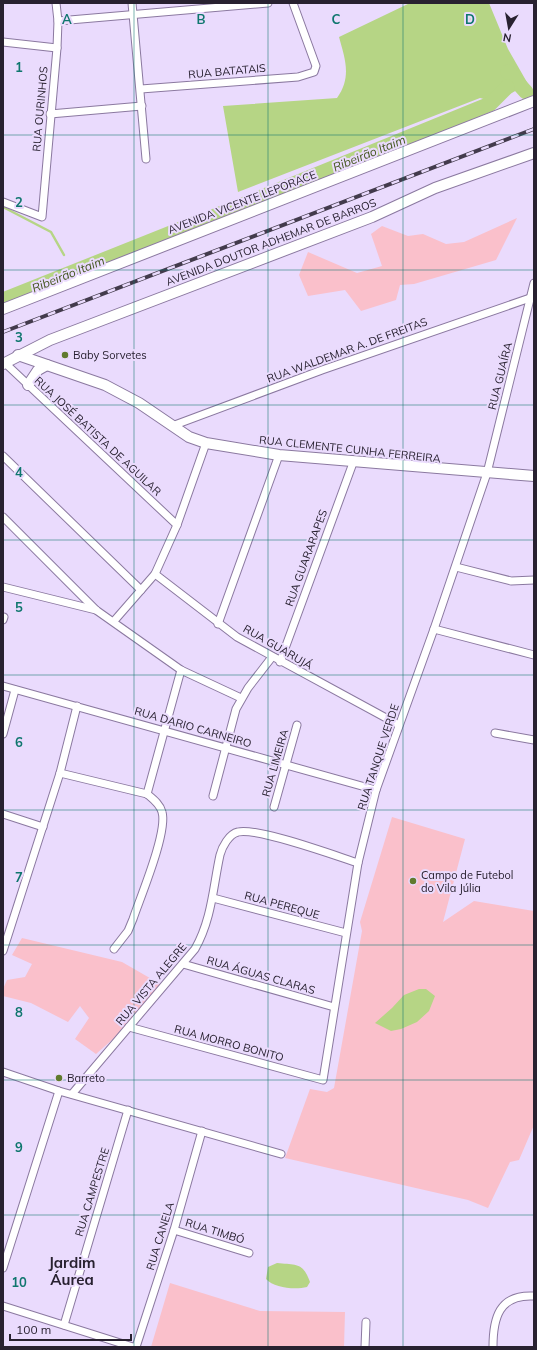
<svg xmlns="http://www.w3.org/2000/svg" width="537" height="1350" viewBox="0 0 537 1350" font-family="Mulish,sans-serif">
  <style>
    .green { fill: #fac0cb }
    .water { fill: #b6d585 }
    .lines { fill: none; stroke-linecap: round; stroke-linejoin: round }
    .stream { stroke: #b6d585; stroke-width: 2.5 }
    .river { stroke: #b6d585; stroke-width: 15 }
    .street-casing { stroke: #8b79a0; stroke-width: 9 }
    .secondary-casing { stroke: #8b79a0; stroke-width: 12 }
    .street { stroke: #fff; stroke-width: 7 }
    .secondary { stroke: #fff; stroke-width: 10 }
    .rail-casing { stroke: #433b4c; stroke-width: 4 }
    .rail { stroke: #eadbfd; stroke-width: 2.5; stroke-dasharray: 8; stroke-linecap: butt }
    .grid { fill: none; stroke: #0f766e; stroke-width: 1; stroke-opacity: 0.55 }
    .poi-dot { fill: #607a2d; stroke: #eadbfd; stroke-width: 1.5 }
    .labels { text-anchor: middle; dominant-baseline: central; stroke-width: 4; stroke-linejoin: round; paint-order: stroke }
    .street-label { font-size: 11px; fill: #282130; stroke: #eadbfd }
    .poi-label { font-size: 11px; fill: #282130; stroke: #eadbfd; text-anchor: start }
    .water-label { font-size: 12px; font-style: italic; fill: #44571f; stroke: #eadbfd }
    .district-label { font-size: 15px; font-weight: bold; fill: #282130; stroke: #eadbfd }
    .grid-label { font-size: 13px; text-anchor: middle; font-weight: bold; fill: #0f766e; stroke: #eadbfd; stroke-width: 4; stroke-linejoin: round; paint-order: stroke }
  </style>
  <rect width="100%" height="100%" fill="#eadbfd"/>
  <g class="green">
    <path d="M517 218 496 260 414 284 400 285 396 300 361 311 345 290 308 296 299 275 308 252 357 273 382 266 371 234 382 226 408 236 423 234 446 244 464 242Z"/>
    <path d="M392 817 465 839 443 922 474 901 534 911V1125L519 1160 510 1162 488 1208 468 1200 285 1158 310 1089 327 1092 334 1088 362 931 360 922Z"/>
    <path d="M22 938 122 962 162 985 130 1024 96 1054 75 1039 89 1018 80 1006 68 1022 31 1003 3 996V989L7 980 25 977 32 964 12 955Z"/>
    <path d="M170 1283 260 1311 345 1312 344 1347H151Z"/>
  </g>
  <g class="water">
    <path d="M410 3H489L508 49 528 84 495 102 480 98 238 192 223 106 337 98C352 77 345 59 339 37Z"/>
    <path d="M419 989H426L435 996 429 1011 417 1022 401 1029 391 1031 375 1023 392 1008 404 995Z"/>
    <path d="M277 1263C296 1265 303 1262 310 1282L307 1287C295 1290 274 1288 266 1279L268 1267Z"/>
  </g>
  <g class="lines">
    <path class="stream" d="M3 207 51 232 64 255"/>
    <g class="river">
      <path d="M508 72 526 92"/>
      <path d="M215 216 490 104 507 87"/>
      <path d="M3 300 201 221"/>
    </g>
    <g class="street-casing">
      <g id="street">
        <path d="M132 3 146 159"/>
        <path d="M58 21 268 3"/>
        <path d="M3 42 57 48"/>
        <path d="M141 89 298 77 314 72 316 66 293 3"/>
        <path d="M50 114 142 106"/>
        <path d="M3 202 42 217 57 48 58 21 56 3"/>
        <path d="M5 363 177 525"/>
        <path d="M172 426 322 370 530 298"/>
        <path d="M3 456 141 590"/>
        <path d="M3 517 96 610 181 670 241 698"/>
        <path d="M456 567 511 581 534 580"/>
        <path d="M155 574 237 637 399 725"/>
        <path d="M3 587 96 610"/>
        <path d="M3 620 4 617"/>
        <path d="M114 621 155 574 177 525 206 443"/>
        <path d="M218 624 279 455"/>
        <path d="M434 629 534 655"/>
        <path d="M280 662 353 463"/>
        <path d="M3 686 376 790"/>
        <path d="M495 733 534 740"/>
        <path d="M3 734 15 690"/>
        <path d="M60 773 147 794"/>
        <path d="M147 794 181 670"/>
        <path d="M213 796 236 709 248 688 272 657"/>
        <path d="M274 807 297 725"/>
        <path d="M3 814 43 827"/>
        <path d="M213 898 346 933"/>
        <path d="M114 949 128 931 133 919C140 898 168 832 162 812 160 804 153 799 147 794"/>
        <path d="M3 951 60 773 77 706"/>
        <path d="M183 964 334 1007"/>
        <path d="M129 1027 323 1080 358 863 376 790 434 629 487 473 534 283"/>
        <path d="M3 1072 59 1091 281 1154"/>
        <path d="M72 1094 195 949C212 919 213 887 220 855 222 847 229 834 238 832 257 827 336 856 358 863"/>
        <path d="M174 1230 249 1253"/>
        <path d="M3 1268 59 1091"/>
        <path d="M3 1306 133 1347"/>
        <path d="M64 1325 128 1110"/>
        <path d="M136 1347 174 1230 202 1131"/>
        <path d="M365 1347 366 1322"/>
        <path d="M493 1347C493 1318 499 1294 534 1296"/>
      </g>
    </g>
    <g class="secondary-casing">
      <g id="secondary">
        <path d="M3 309 534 101"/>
        <path d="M18 355 105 385 139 403 189 437 206 443 279 455 534 476"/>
        <path d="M3 364 50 340 372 217 435 188 534 153"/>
        <path d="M28 385 38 370 47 365"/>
      </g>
    </g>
    <use href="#street" class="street"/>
    <use href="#secondary" class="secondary"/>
    <g class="rail-casing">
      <path id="rail" d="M3 332 534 129"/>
    </g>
    <use href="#rail" class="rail"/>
  </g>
  <path class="grid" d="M134 3V1347M268 3V1347M403 3V1347M3 135H534M3 270H534M3 405H534M3 540H534M3 675H534M3 810H534M3 945H534M3 1080H534M3 1215H534"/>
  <g class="poi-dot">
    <circle cx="65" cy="355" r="4"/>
    <circle cx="413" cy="881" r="4"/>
    <circle cx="59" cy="1078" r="4"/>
  </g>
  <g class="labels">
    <g class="street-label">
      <text transform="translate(227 71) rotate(-5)">RUA BATATAIS</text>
      <text transform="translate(40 109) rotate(-85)">RUA OURINHOS</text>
      <text transform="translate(242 202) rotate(-21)">AVENIDA VICENTE LEPORACE</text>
      <text transform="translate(271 242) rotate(-21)">AVENIDA DOUTOR ADHEMAR DE BARROS</text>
      <text transform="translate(347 350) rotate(-20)">RUA WALDEMAR A. DE FREITAS</text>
      <text transform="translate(500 376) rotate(-76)">RUA GUAÍRA</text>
      <text transform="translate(98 436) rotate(43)">RUA JOSÉ BATISTA DE AGUILAR</text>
      <text transform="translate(350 449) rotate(6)">RUA CLEMENTE CUNHA FERREIRA</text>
      <text transform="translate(306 558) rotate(-70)">RUA GUARARAPES</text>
      <text transform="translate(278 647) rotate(30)">RUA GUARUJÁ</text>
      <text transform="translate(193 727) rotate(16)">RUA DARIO CARNEIRO</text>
      <text transform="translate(378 757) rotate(-72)">RUA TANQUE VERDE</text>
      <text transform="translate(275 763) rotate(-74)">RUA LIMEIRA</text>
      <text transform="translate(282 905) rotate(15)">RUA PEREQUE</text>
      <text transform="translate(261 975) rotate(16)">RUA ÁGUAS CLARAS</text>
      <text transform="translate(151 984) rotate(-50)">RUA VISTA ALEGRE</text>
      <text transform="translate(229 1043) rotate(15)">RUA MORRO BONITO</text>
      <text transform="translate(92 1192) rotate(-73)">RUA CAMPESTRE</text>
      <text transform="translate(215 1231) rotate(17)">RUA TIMBÓ</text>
      <text transform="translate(160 1236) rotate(-73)">RUA CANELA</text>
    </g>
    <g class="poi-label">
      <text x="73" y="355">Baby Sorvetes</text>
      <text x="421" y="875">Campo de Futebol<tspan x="421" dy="13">do Vila Júlia</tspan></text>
      <text x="67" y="1078">Barreto</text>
    </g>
    <g class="water-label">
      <text transform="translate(369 153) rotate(-22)">Ribeirão Itaim</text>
      <text transform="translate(68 274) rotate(-22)">Ribeirão Itaim</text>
    </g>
    <g class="district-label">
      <text x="72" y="1262">Jardim<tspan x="72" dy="17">Áurea</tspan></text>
    </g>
  </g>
  <g class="grid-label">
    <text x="67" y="24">A</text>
    <text x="201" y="24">B</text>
    <text x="336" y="24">C</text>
    <text x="470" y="24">D</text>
    <text x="19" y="72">1</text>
    <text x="19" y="207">2</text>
    <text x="19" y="342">3</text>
    <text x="19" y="477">4</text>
    <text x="19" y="612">5</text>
    <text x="19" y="747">6</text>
    <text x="19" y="882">7</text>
    <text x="19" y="1017">8</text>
    <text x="19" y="1152">9</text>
    <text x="19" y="1287">10</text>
  </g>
  <rect width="537" height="1350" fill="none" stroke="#282130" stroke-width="8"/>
  <g transform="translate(509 28) rotate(191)" stroke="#eadbfd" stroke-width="3" paint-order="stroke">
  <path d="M0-3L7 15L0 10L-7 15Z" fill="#282130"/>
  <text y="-6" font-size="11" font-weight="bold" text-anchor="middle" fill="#282130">N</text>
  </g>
  <path d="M10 1334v6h121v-6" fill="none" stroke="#282130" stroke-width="2"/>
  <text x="16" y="1334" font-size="12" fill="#282130" stroke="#eadbfd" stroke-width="3" paint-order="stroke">100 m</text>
</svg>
